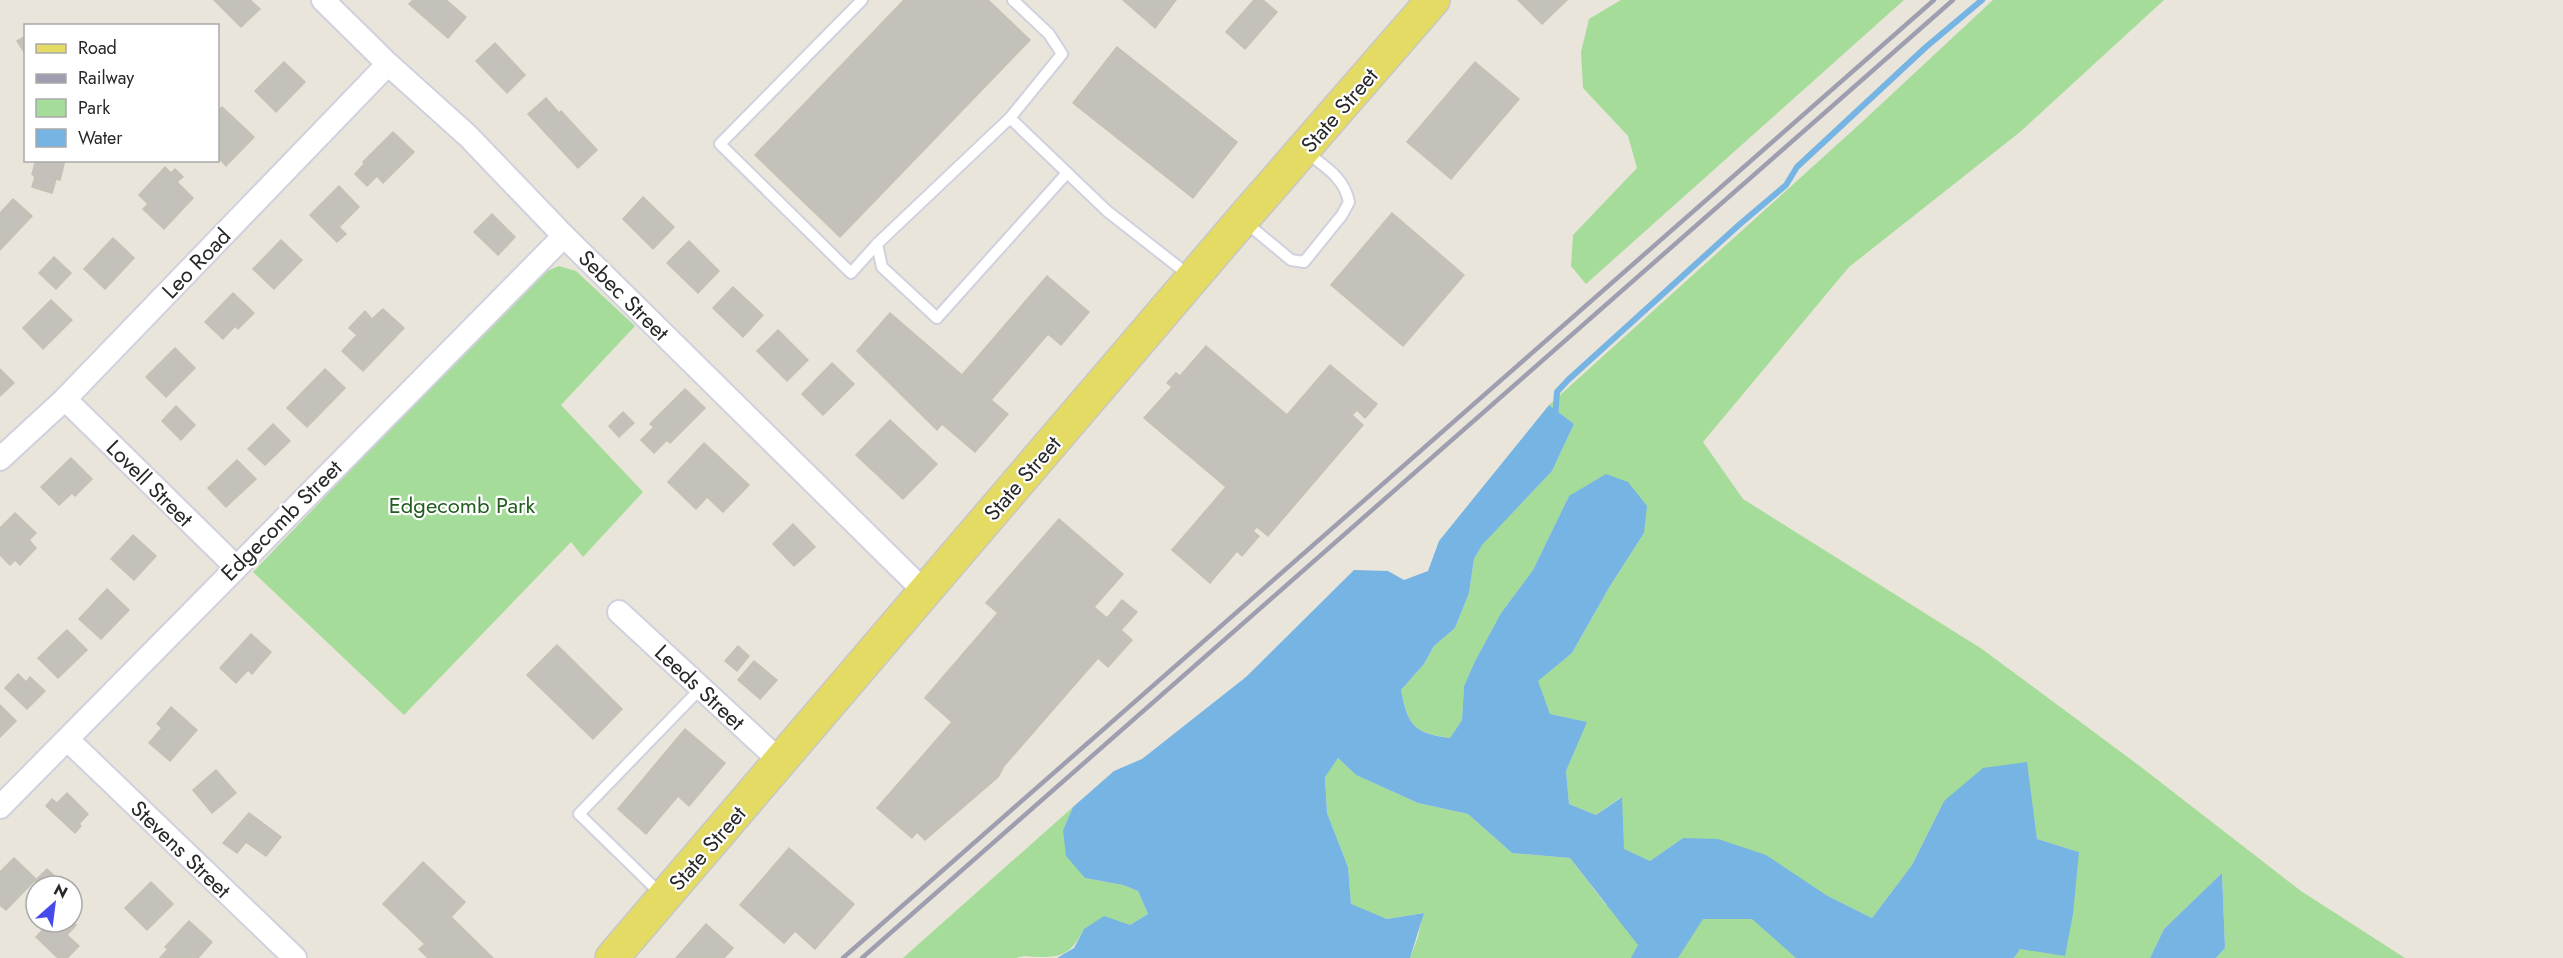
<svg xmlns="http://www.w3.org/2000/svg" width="2563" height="958" viewBox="0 0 2563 958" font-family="Jost,sans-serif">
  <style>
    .green { fill: #a6dc9a }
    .water { fill: #75b4e3 }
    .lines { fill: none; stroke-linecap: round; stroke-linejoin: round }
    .stream { stroke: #75b4e3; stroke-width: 6 }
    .building { fill: #c4c1ba; stroke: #c4c1b4; stroke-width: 1.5 }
    .lane-casing { stroke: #d0d0df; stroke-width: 14 }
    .street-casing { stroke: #d0d0df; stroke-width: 26 }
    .primary-casing { stroke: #c7c7c7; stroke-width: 36 }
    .lane { stroke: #fff; stroke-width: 10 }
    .street { stroke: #fff; stroke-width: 22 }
    .primary { stroke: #e4db64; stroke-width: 33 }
    .rail { stroke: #9e9eb0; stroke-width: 4.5 }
    .labels { text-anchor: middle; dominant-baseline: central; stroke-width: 4.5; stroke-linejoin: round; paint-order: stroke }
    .street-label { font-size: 22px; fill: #272727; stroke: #fff }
    .park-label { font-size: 22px; fill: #225d1f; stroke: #fff }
  </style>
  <rect width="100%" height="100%" fill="#e9e5da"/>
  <g class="green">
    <path d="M1621 0H1904L1586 284 1571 266 1573 235 1637 168 1628 136 1583 88 1581 52 1589 19Z"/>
    <path d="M1993 0H2164L2020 132 1849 267 1703 442 1743 499 1982 649 2141 767 2301 891 2405 958H2216L2225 948 2222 873 2164 929 2150 958H2014L2079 852 2037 839 2026 762 1944 801 1912 865 1872 918 1826 895 1683 838 1650 861 1623 850 1621 797 1596 815 1569 804 1566 771 1586 722 1550 714 1537 681 1572 653 1610 586 1644 533 1569 496 1533 570 1501 613 1475 661 1464 686 1462 720 1450 738C1412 732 1409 726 1401 690L1424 664 1434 646 1455 628 1469 593 1474 559 1482 544 1552 471 1574 424 1549 405 1862 122Z"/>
    <path d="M559 266 576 271 635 326 561 405 643 492 583 557 571 542 404 715 253 572 524 289 547 271Z"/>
    <path d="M1338 758 1356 775 1418 803 1468 814 1512 853 1570 858 1606 905 1692 851 1893 958H1410L1418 937 1423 913 1387 919 1351 905 1348 867 1327 813 1325 776Z"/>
    <path d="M1073 807 1063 830 1085 878 1123 885 1138 891 1148 914 1130 925 1084 929C1071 953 1064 958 1035 957 1028 956 1022 956 1016 958H903Z"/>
  </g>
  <g class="water">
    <path d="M1549 405 1574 424 1552 471 1482 545 1474 559 1469 593 1455 628 1434 646 1424 664 1401 690C1408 725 1413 733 1450 738L1462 720 1464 686 1475 661 1501 613 1533 570 1569 496 1606 474 1628 482 1647 506 1644 533 1610 586 1572 653 1538 681 1550 714 1587 722 1566 771 1569 804 1596 815 1622 797 1624 849 1650 861 1683 838 1718 839 1766 855 1826 895 1872 918 1912 865 1944 801 1983 768 2027 762 2037 839 2079 852 2073 914 2065 956 2020 949 2014 958H1796L1752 919H1703L1678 958H1631L1638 945 1570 858 1512 853 1468 814 1418 803 1356 775 1338 758 1325 777 1327 813 1348 867 1351 904 1387 919 1424 913 1410 958H1057L1074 948 1084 929 1104 916 1130 925 1148 914 1138 891 1123 885 1085 878 1066 856 1063 830 1073 807 1114 771 1142 759 1246 677 1354 570 1388 571 1404 580 1428 571 1439 541Z"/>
    <path d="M2222 873 2225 948 2216 958H2150L2164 929Z"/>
  </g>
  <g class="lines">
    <path class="stream" d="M1555 418 1557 392 1568 380 1740 224 1786 185 1797 167 1926 47 1982 0"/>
  </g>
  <g class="building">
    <path d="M214 0H250L260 9 241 27Z"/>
    <path d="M413 0H446L466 17 448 38 409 4Z"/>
    <path d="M904 0H988L1030 40 840 237 755 155Z"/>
    <path d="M1123 0H1176L1155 28Z"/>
    <path d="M1254 0H1263L1277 12 1245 49 1226 32Z"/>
    <path d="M1518 0H1567L1542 24Z"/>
    <path d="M26 36V55L17 41Z"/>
    <path d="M495 43 525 75 507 93 476 61Z"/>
    <path d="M1117 47 1237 142 1193 198 1073 103Z"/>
    <path d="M284 62 305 82 276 112 255 91Z"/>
    <path d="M1475 62 1519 99 1451 179 1407 142Z"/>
    <path d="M546 98 559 113 561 111 597 150 578 168 528 114Z"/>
    <path d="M222 107 254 137 226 166 218 157V111Z"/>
    <path d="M393 132 414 152 383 183 377 176 367 186 355 174 364 164 363 162Z"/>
    <path d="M36 160H65L60 180 56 179 52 193 32 187 35 177 32 174Z"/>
    <path d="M165 167 171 173 175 169 183 177 177 182 193 198 164 229 143 209 148 204 139 195Z"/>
    <path d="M339 186 359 207 339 227 346 234 337 242 310 215Z"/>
    <path d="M643 197 674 227 653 249 623 219Z"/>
    <path d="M13 199 32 216 0 250V213Z"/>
    <path d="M1392 213 1464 275 1403 346 1331 285Z"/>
    <path d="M492 214 515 237 498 255 474 232Z"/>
    <path d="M113 238 134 258 105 289 84 269Z"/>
    <path d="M281 240 302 260 274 289 253 269Z"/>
    <path d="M689 241 719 271 698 293 667 263Z"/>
    <path d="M54 257 71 273 56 289 39 273Z"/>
    <path d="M1047 276 1089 312 1061 345 1048 334 991 400 1008 414 975 452 942 424 937 430 857 351 890 313 962 375Z"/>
    <path d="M733 287 763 315 743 337 713 308Z"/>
    <path d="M233 293 254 313 238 329 235 326 223 339 205 322Z"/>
    <path d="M51 300 72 320 43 349 23 328Z"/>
    <path d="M383 309 404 328 363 371 342 351 357 335 349 328 365 311 372 319Z"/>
    <path d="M778 330 808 360 787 381 757 351Z"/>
    <path d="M1206 346 1287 415 1330 365 1377 404 1365 418 1357 410 1352 415 1363 425 1268 536 1257 527 1253 531 1259 536 1242 556 1237 551 1210 583 1172 550 1226 487 1144 418 1172 387 1167 383 1176 373 1180 376Z"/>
    <path d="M175 348 195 368 166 397 146 377Z"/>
    <path d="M832 363 854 384 823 415 802 394Z"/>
    <path d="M0 369 14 383 0 396Z"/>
    <path d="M325 369 345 388 307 427 287 408Z"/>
    <path d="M685 389 705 408 670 443 667 440 654 453 641 440 654 427 650 424Z"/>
    <path d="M176 406 195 425 181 440 162 421Z"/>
    <path d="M623 412 634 423 619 437 609 426Z"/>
    <path d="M890 420 937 464 903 499 856 455Z"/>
    <path d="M273 424 290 441 265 465 248 449Z"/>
    <path d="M704 443 749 485 723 512 707 497 696 509 668 482Z"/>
    <path d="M71 458 92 479 75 496 72 493 59 505 41 487Z"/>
    <path d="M237 460 256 479 226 507 208 488Z"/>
    <path d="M15 513 36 533 29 540 36 548 20 565 15 560 10 565 0 555V528Z"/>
    <path d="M1059 519 1123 574 1094 607 1107 618 1122 600 1137 612 1121 630 1132 640 1108 667 1098 658 1004 766 998 777 925 840 917 832 912 838 877 808 952 722 925 698 998 613 986 603Z"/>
    <path d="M793 524 815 547 794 566 773 544Z"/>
    <path d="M133 535 156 556 134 580 111 559Z"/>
    <path d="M107 589 129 610 101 639 79 619Z"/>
    <path d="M67 630 87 650 58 678 38 658Z"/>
    <path d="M251 634 271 652 252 674 248 670 236 683 220 668Z"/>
    <path d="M557 645 622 709 593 739 527 675Z"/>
    <path d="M738 646 749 656 737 671 725 661Z"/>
    <path d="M754 661 777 680 760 699 738 680Z"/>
    <path d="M18 674 26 682 30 677 45 691 27 709 5 688Z"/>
    <path d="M0 705 16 721 0 737Z"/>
    <path d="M171 707 197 730 170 761 149 743 162 728 157 724Z"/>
    <path d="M685 729 725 763 689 806 678 796 646 834 618 809Z"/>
    <path d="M216 770 236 793 212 813 193 790Z"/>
    <path d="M67 793 88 814 79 824 81 826 75 833 46 806 52 799 57 803Z"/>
    <path d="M249 813 281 837 266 856 246 842 237 853 223 843Z"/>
    <path d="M789 848 854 904 815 949 795 931 784 943 740 905Z"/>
    <path d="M14 858 36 879 6 910 0 905V872Z"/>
    <path d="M423 862 465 902 451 917 493 958H428L419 949 425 944 383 904Z"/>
    <path d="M47 869 63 884 61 886H41L35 881Z"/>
    <path d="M151 882 173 904 147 930 125 908Z"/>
    <path d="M72 921 76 925 67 935 79 946 67 958H58L36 937 50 922Z"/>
    <path d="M189 921 212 942 198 958H160L168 949 165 947Z"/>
    <path d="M706 924 733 948 724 958H676Z"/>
  </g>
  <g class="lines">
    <g class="lane-casing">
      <g id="lane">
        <path d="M862 0 720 144 851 273 877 244"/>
        <path d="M1013 0 1049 34 1062 54 1010 118 1107 211 1190 276"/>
        <path d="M1010 118 877 244 882 267 937 318 1067 173"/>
        <path d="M1244 221 1291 260 1304 262 1342 215 1349 202C1344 177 1325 167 1306 152"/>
        <path d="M662 895 579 814 701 688"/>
      </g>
    </g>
    <g class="street-casing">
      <g id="street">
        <path d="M323 0 388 64 468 136 564 236 925 592"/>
        <path d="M65 399 235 566"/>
        <path d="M0 459 65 399 388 64"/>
        <path d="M619 612 781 762"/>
        <path d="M68 740 295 958"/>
        <path d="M0 807 564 236"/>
      </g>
    </g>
    <g class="primary-casing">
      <path id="primary" d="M612 958 1242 220 1433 0"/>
    </g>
    <use href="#lane" class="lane"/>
    <use href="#street" class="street"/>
    <use href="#primary" class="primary"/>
    <g class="rail">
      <path d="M843 958 1934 0"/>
      <path d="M862 958 1953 0"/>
    </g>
  </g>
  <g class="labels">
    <g class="street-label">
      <text transform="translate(1339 110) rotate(-49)">State Street</text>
      <text transform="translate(196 263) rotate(-46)">Leo Road</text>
      <text transform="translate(624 295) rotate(45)">Sebec Street</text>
      <text transform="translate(1022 478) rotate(-49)">State Street</text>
      <text transform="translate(150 483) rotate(45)">Lovell Street</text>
      <text transform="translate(281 520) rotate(-45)">Edgecomb Street</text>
      <text transform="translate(700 687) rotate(43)">Leeds Street</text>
      <text transform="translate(707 848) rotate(-49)">State Street</text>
      <text transform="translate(181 849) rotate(44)">Stevens Street</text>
    </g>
    <g class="park-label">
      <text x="462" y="505">Edgecomb Park</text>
    </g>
  </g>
  <rect x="24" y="24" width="195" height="138" fill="#ffffff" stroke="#a9a9a9" stroke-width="1.5"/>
  <rect x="36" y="44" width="30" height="9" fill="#e4db64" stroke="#a9a9a9" stroke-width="1.5"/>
  <text x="78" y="54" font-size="18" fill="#272727">Road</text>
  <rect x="36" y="74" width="30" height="9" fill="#9e9eb0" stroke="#a9a9a9" stroke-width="1.5"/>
  <text x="78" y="84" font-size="18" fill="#272727">Railway</text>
  <rect x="36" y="99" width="30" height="18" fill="#a6dc9a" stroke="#a9a9a9" stroke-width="1.5"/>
  <text x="78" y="114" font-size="18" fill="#272727">Park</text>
  <rect x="36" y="129" width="30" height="18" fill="#75b4e3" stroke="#a9a9a9" stroke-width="1.5"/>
  <text x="78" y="144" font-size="18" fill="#272727">Water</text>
  <g transform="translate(54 904) rotate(28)"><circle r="28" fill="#ffffff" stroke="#a9a9a9" stroke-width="1.5"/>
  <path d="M0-4.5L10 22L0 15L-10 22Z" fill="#464aea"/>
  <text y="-9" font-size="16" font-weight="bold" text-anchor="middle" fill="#272727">N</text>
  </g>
</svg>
